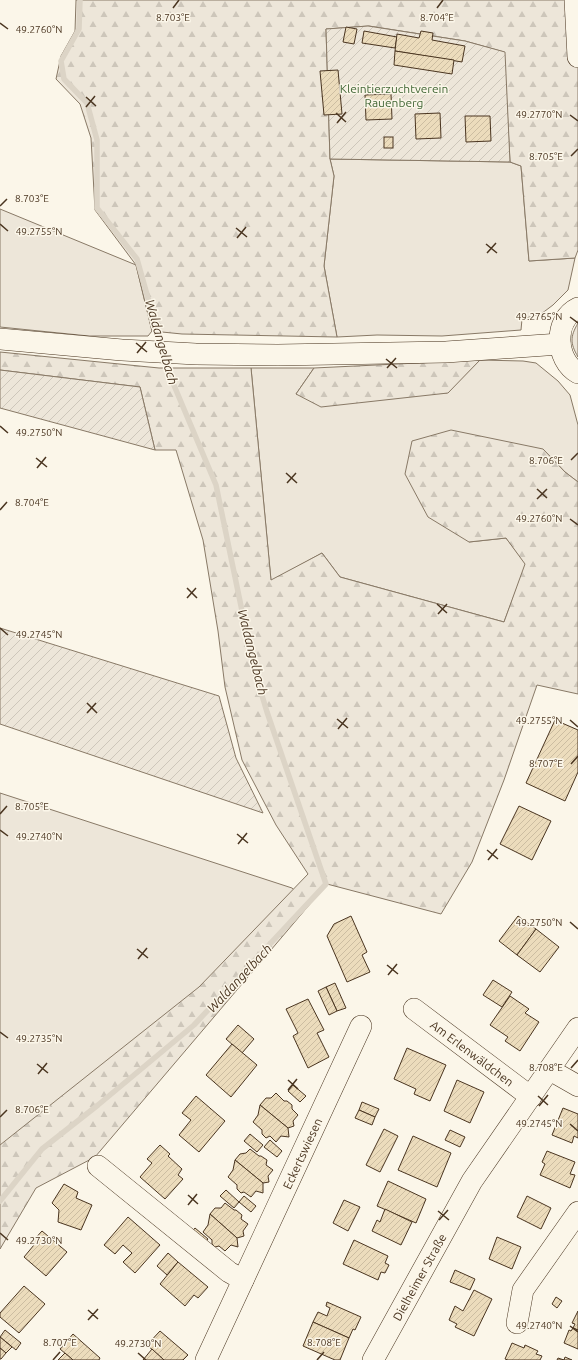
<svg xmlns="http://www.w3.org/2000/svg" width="578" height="1360" viewBox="0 0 578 1360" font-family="Ubuntu,sans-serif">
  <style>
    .grass { fill: #ede6d9; stroke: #887966 }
    .forest { fill: url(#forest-firs); stroke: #887966 }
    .garden { fill: url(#garden-furrows); stroke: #887966 }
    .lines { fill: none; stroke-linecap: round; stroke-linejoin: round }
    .stream { stroke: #dcd4c6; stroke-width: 5.5 }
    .building { fill: url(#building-hatch); stroke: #4a3520 }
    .minor-casing { stroke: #4a3520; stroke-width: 22 }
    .minor { stroke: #fbf6e9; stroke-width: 21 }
    .ticks { fill: none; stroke: #4a3520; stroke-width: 1.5 }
    .labels { text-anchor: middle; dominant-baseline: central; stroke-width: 3; stroke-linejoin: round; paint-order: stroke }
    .park-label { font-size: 12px; fill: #436837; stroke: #fbf6e9 }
    .street-label { font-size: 12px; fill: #4a3520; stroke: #fbf6e9 }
    .water-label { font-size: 13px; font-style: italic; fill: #4a3520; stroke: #fbf6e9 }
    .ticks-label { font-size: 10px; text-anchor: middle; fill: #4a3520; stroke: #fbf6e9; stroke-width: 3; stroke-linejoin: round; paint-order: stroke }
  </style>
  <defs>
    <pattern id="forest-firs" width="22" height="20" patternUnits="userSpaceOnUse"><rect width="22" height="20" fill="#ede6d9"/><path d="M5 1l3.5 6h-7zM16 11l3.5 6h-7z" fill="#cdc6ba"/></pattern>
    <pattern id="garden-furrows" width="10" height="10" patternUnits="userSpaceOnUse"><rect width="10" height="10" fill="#ede6d9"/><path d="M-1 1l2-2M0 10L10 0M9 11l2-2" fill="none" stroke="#cdc6ba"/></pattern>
    <pattern id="building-hatch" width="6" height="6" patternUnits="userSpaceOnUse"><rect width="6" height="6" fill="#ecdcbc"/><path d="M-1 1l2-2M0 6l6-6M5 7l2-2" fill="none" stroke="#ccbda1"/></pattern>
  </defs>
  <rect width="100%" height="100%" fill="#fbf6e9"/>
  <g class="grass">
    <path d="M330 159 510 162 521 166 529 261 575 258 568 290 553 305 541 314 522 319 521 330 442 336 377 335 337 337 324 266 334 176Z"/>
    <path d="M0 209 136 265 152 331 148 336H89L0 327Z"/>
    <path d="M578 323V357C570 343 570 337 578 323Z"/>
    <path d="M480 360 523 361 536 363 558 381 570 395 578 425V482L565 472 543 449 469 542 506 538 526 564 504 622 340 577 322 553 271 581 251 368H314L296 394 447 393Z"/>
    <path d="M0 793 292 888 301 896 0 1195Z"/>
  </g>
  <g class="forest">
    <path d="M76 0H578V250L575 258 529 261 521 166 510 162 504 52 465 41 369 26 326 29 330 159 334 176 324 266 337 337 182 334 152 331 136 265 95 210 91 138 80 104 56 79 61 56 75 31Z"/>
    <path d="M0 352 159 368H251L271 580 322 553 340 577 504 622 525 564 506 538 469 542 428 517 405 474 412 441 451 430 543 449 565 472 578 482V694L537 685 504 780 472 862 441 914 327 884 95 1157 36 1188 0 1249V1145L199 987 308 874 276 825 242 760 225 687 218 631 203 540 176 450H155L140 387 0 370Z"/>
    <path d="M480 360 448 393 321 407 296 394 314 368Z"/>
  </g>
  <g class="garden">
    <path d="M368 26 465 41 505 52 510 162 330 159 326 29Z"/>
    <path d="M0 370 140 387 155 450 0 408Z"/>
    <path d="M0 628 219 696 236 758 263 813 0 724Z"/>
  </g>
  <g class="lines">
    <g class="stream">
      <path d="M80 0 79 29 61 61 64 79 87 103 97 140V208L137 259 162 348"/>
      <path d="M0 1201 42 1149 98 1105 194 1025 326 884 267 712 254 669 216 485 173 383 165 356"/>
    </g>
  </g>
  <g class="building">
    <path d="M346 27 357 29 354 44 343 42Z"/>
    <path d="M364 31 397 37 395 48 362 43Z"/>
    <path d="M421 31 433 33 432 40 465 46 462 62 395 51 397 34 419 38Z"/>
    <path d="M395 51 454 60 452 74 394 65Z"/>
    <path d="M338 70 342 114 324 115 320 71Z"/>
    <path d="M391 94 392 119 366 120 365 95Z"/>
    <path d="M440 113 441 138 416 139 415 114Z"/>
    <path d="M465 116H490L491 141 466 142Z"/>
    <rect x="384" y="137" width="9" height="11"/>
    <path d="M555 720 578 730V772L565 801 526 783Z"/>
    <path d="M519 806 551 821 532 860 500 844Z"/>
    <path d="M351 916 367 952 362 955 370 972 347 982 327 936 334 924Z"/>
    <path d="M518 916 536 929 517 955 499 941Z"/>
    <path d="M536 929 559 947 540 972 517 955Z"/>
    <path d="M493 980 512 992 502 1007 483 995Z"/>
    <path d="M335 983 346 1008 337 1011 326 987Z"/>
    <path d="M326 987 337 1011 329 1015 318 991Z"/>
    <path d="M510 996 529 1009 525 1013 539 1022 520 1051 505 1041 508 1037 490 1025Z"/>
    <path d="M308 999 324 1030 317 1033 329 1057 308 1068 293 1036 298 1033 286 1009Z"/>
    <path d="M238 1025 254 1039 242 1053 226 1039Z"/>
    <path d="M232 1044 257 1065 231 1097 206 1075Z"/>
    <path d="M407 1048 446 1065 430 1101 414 1094 416 1089 394 1079Z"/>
    <path d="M457 1080 484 1092 470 1123 444 1111Z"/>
    <path d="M293 1085 306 1096 300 1102 288 1091Z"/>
    <path d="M276 1093 284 1101H287L292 1105V1109L298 1115 293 1121 294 1126 288 1128 260 1105 266 1098H271Z"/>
    <path d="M196 1096 225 1121 199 1152 179 1135 191 1120 182 1113Z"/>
    <path d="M362 1102 379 1109 375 1117 359 1110Z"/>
    <path d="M260 1105 288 1128 289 1137 281 1136 276 1142 270 1136 266 1138 262 1134V1130L253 1122 258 1115Z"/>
    <path d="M563 1108 578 1114V1138L574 1136 572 1143 552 1135Z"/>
    <path d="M359 1110 375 1117 372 1125 355 1118Z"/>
    <path d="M384 1129 398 1136 380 1172 366 1165Z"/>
    <path d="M450 1130 465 1137 460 1147 445 1140Z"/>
    <path d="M250 1134 263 1145 257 1152 244 1141Z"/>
    <path d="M413 1136 451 1153 437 1187 398 1170Z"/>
    <path d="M270 1140 282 1151 277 1157 264 1147Z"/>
    <path d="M160 1145 170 1154 168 1156 182 1169 178 1175 183 1179 165 1199 140 1177 152 1163 147 1159Z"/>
    <path d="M250 1149 259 1156H261L267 1160 266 1165 273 1170 268 1176 269 1182 263 1183 235 1160 240 1154 246 1153Z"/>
    <path d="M547 1151 575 1162 570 1174 575 1175 570 1188 540 1175 545 1164 542 1162Z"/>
    <path d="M235 1160 263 1183V1193L256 1191 251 1197 244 1192 241 1193 237 1189V1185L228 1177 233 1170Z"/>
    <path d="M388 1181 426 1199 416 1223 377 1206Z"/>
    <path d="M64 1184 78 1192 76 1198 92 1205 81 1230 58 1222 59 1210 52 1203Z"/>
    <path d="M226 1190 239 1202 234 1208 220 1196Z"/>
    <path d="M244 1196 256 1206 251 1212 239 1202Z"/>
    <path d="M527 1196 551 1208 541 1229 517 1217Z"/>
    <path d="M344 1200 360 1207 348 1231 333 1223Z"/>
    <path d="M225 1203 234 1210H236L242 1215 241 1219 248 1224 243 1231 244 1236 237 1238 210 1214 215 1208H221Z"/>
    <path d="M385 1209 412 1222 401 1245 372 1231 377 1220 380 1222Z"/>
    <path d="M210 1214 237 1238 238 1247 231 1245 225 1251 219 1246 215 1247 212 1244V1240L203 1232 208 1225Z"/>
    <path d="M128 1217 160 1245 135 1273 123 1262 132 1253 123 1245 115 1254 104 1245Z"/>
    <path d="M195 1228 208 1239 203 1245 190 1234Z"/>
    <path d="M42 1231 67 1252 46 1276 24 1257 34 1245 32 1242Z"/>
    <path d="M497 1237 521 1247 512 1269 489 1259Z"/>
    <path d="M354 1240 388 1256 385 1263 389 1265 385 1273 381 1272 378 1280 343 1264Z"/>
    <path d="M168 1253 178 1262 167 1275 157 1266Z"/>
    <path d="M178 1262 208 1287 198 1298 194 1295 185 1306 160 1284Z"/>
    <path d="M455 1270 475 1279 470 1290 450 1282Z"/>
    <path d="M24 1286 45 1304 19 1333 0 1317V1313Z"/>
    <path d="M474 1290 492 1299 474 1336 455 1327 457 1324 449 1320 455 1306 463 1311Z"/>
    <path d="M556 1297 562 1301 557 1308 552 1304Z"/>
    <path d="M327 1302 361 1317 355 1330 353 1329 349 1338 313 1322 318 1312 327 1316 330 1308 326 1306Z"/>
    <path d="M578 1311V1330L573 1328 575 1324 572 1323Z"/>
    <path d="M313 1322 349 1338 340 1360H335L303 1346Z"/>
    <path d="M573 1328 578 1330V1349L564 1343 569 1330 571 1331Z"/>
    <path d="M5 1330 21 1343 16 1350 0 1337Z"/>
    <path d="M160 1331 188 1355 183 1360H164L147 1345Z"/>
    <path d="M73 1334 100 1358 99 1360H73L60 1349Z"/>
    <path d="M0 1337 12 1347 6 1353 0 1348Z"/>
    <path d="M512 1343 524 1348 525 1345 538 1351 536 1354 542 1356 540 1360H508L505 1359Z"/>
    <path d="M0 1348 6 1353 1 1359H0Z"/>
    <path d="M152 1349 164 1360H143Z"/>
    <path d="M65 1353 73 1360H58Z"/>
    <path d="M565 1357 572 1360H557L558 1358 564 1360Z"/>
  </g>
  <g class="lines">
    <g class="minor-casing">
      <g id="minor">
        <path d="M575 0 578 57"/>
        <path d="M578 308C553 320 555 360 578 373"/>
        <path d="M0 339 122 350 196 354 278 355 446 352 560 344"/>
        <path id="s1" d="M414 1009 531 1097"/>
        <path d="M550 1070 578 1086"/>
        <path d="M98 1166 229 1272 243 1280"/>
        <path d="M517 1323 523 1290 578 1212"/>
        <path id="s2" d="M206 1360 361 1026"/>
        <path id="s3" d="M373 1360 472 1181 578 1028"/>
      </g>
    </g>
    <use href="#minor" class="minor"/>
  </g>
  <path class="ticks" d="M173 8 179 0M437 8 443 0M0 23 8 29M86 97 96 106M86 107 95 96M336 113 346 122M570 115 578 121M337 123 346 112M571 156 578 149M0 206 7 199M0 224 8 231M236 228 247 237M237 238 246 227M486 244 497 253M487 253 496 243M570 317 578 323M136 343 147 352M137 353 146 342M386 359 397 368M387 368 396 358M0 426 8 433M36 458 47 467M571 460 578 453M37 468 46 457M286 473 297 483M287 483 296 473M537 489 547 498M537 499 547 489M0 510 7 502M570 519 578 525M187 588 197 598M187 598 196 588M437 604 447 613M438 614 447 604M0 628 8 635M87 703 97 713M87 713 96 703M337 719 348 728M570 720 578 727M338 729 347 718M571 764 578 756M0 814 7 806M0 830 8 836M237 834 248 843M238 844 247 833M487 850 498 859M488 860 497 849M570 922 578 929M137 949 148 958M138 959 147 948M387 965 398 974M388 975 397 964M0 1032 8 1038M37 1064 48 1073M571 1068 578 1060M38 1074 47 1063M288 1080 298 1089M288 1090 297 1079M538 1096 548 1105M539 1106 548 1095M0 1117 7 1110M570 1124 578 1131M188 1195 198 1204M188 1205 197 1194M438 1211 449 1220M439 1220 448 1210M0 1233 8 1240M88 1310 98 1319M88 1320 98 1309M570 1326 578 1332M138 1353 146 1360M53 1360 60 1352M317 1360 324 1352"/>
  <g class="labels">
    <g class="park-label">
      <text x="394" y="88">Kleintierzuchtverein<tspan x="394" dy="14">Rauenberg</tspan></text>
    </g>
    <g class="street-label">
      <text stroke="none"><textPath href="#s1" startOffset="73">Am Erlenwäldchen</textPath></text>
      <text stroke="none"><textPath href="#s2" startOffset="228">Eckertswiesen</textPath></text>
      <text stroke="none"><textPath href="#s3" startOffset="95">Dielheimer Straße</textPath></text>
    </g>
    <g class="water-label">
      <text transform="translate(162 342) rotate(74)">Waldangelbach</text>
      <text transform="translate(253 652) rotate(76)">Waldangelbach</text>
      <text transform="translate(239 978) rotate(-47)">Waldangelbach</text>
    </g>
  </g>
  <g class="ticks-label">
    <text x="173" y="21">8.703°E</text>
    <text x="437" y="21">8.704°E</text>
    <text x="39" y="33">49.2760°N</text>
    <text x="539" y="118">49.2770°N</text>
    <text x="546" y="160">8.705°E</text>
    <text x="32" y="202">8.703°E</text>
    <text x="39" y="235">49.2755°N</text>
    <text x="539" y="320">49.2765°N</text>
    <text x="39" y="436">49.2750°N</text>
    <text x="546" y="464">8.706°E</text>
    <text x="32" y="506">8.704°E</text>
    <text x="539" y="522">49.2760°N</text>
    <text x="39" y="638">49.2745°N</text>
    <text x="539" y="724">49.2755°N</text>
    <text x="546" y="767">8.707°E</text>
    <text x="32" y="810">8.705°E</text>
    <text x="39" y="840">49.2740°N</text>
    <text x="539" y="926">49.2750°N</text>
    <text x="39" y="1042">49.2735°N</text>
    <text x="546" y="1071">8.708°E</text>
    <text x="32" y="1113">8.706°E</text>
    <text x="539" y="1127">49.2745°N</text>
    <text x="39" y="1244">49.2730°N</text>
    <text x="539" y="1329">49.2740°N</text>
    <text x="60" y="1346">8.707°E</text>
    <text x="324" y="1346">8.708°E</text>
    <text x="138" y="1347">49.2730°N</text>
  </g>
</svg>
